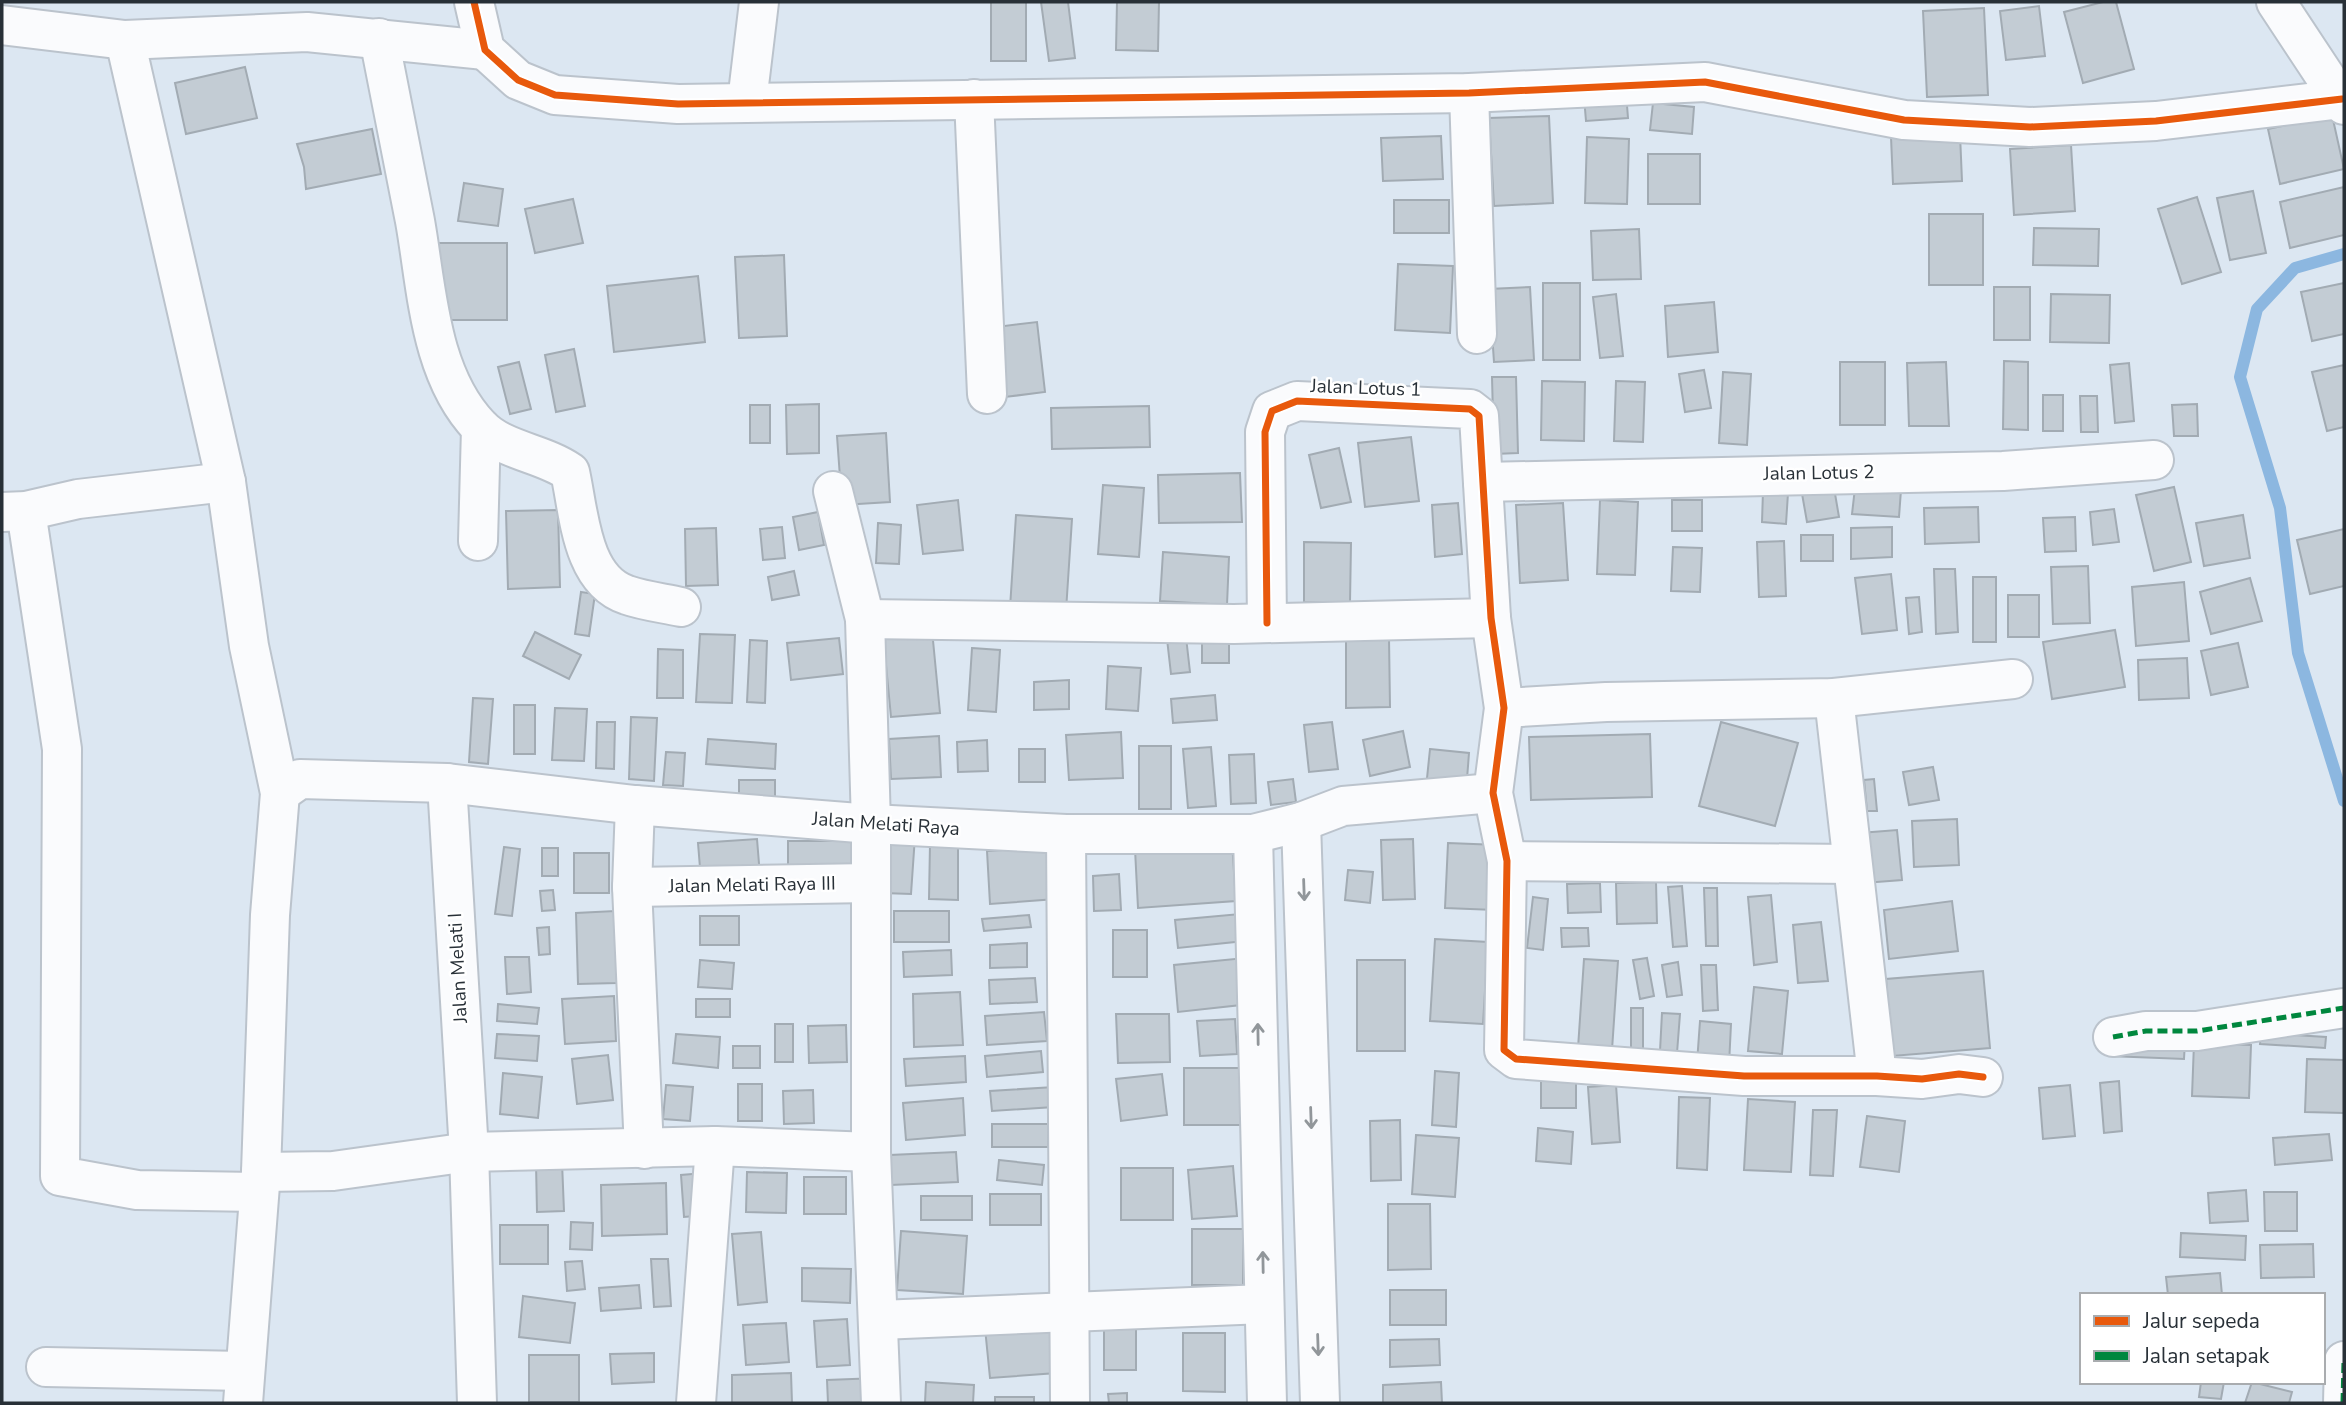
<svg xmlns="http://www.w3.org/2000/svg" width="2346" height="1405" viewBox="0 0 2346 1405" font-family="'Nunito Sans',sans-serif">
  <style>
    .lines { fill: none; stroke-linecap: round; stroke-linejoin: round }
    .stream { stroke: #8cb7e0; stroke-width: 12 }
    .building { fill: #c3ccd4; stroke: #a2abb3; stroke-width: 2 }
    .street-casing { stroke: #bbc3cc; stroke-width: 42 }
    .street { stroke: #fafbfd; stroke-width: 38 }
    .quiet { stroke: #00873e; stroke-width: 5; stroke-dasharray: 10 5; stroke-linecap: butt }
    .cycleway-casing { stroke: #fff; stroke-width: 11 }
    .cycleway { stroke: #e8590c; stroke-width: 7 }
    .oneway { stroke: #91969a }
    .labels { text-anchor: middle; dominant-baseline: central; stroke-width: 5; stroke-linejoin: round; paint-order: stroke }
    .street-label { font-size: 19px; fill: #283037; stroke: #fff }
  </style>
  <rect width="100%" height="100%" fill="#dce7f2"/>
  <g class="lines">
    <path class="stream" d="M2344 254 2295 268 2257 309 2240 377 2280 508 2298 653 2344 801"/>
  </g>
  <g class="building">
    <rect x="991" y="2" width="35" height="59"/>
    <path d="M1041 2H1068L1075 58 1049 61Z"/>
    <path d="M1117 2H1159L1158 51 1116 50Z"/>
    <path d="M2103 2H2116L2134 69 2083 83 2064 12Z"/>
    <path d="M2039 6 2045 56 2006 60 2000 11Z"/>
    <path d="M1984 8 1988 95 1927 97 1923 11Z"/>
    <path d="M245 67 257 118 186 134 175 83Z"/>
    <path d="M1626 93 1628 118 1586 121 1584 97Z"/>
    <path d="M1653 103 1694 107 1692 134 1650 130Z"/>
    <path d="M2332 115 2344 169 2280 184 2268 129Z"/>
    <path d="M1549 116 1553 203 1494 206 1489 118Z"/>
    <path d="M372 129 381 174 306 189 304 167 297 144Z"/>
    <path d="M1960 134 1962 181 1893 184 1891 137Z"/>
    <path d="M1441 136 1443 179 1383 181 1381 138Z"/>
    <path d="M1587 137 1629 139 1627 204 1585 203Z"/>
    <path d="M2071 145 2075 211 2014 215 2010 149Z"/>
    <rect x="1648" y="154" width="52" height="50"/>
    <path d="M464 183 503 189 498 226 458 221Z"/>
    <path d="M2344 187V235L2290 248 2280 202Z"/>
    <path d="M2253 191 2266 253 2230 260 2217 198Z"/>
    <path d="M2197 197 2221 272 2182 284 2158 209Z"/>
    <path d="M573 199 583 243 535 253 525 209Z"/>
    <rect x="1394" y="200" width="55" height="33"/>
    <rect x="1929" y="214" width="54" height="71"/>
    <path d="M2034 228 2099 229 2098 266 2033 265Z"/>
    <path d="M1639 229 1641 279 1593 280 1591 231Z"/>
    <rect x="439" y="243" width="68" height="77"/>
    <path d="M784 255 787 336 739 338 735 257Z"/>
    <path d="M1398 264 1453 266 1450 333 1395 330Z"/>
    <path d="M698 276 705 342 614 352 607 286Z"/>
    <rect x="1543" y="283" width="37" height="77"/>
    <path d="M2344 283V334L2312 341 2301 292Z"/>
    <path d="M1530 287 1534 360 1494 362 1489 289Z"/>
    <rect x="1994" y="287" width="36" height="53"/>
    <path d="M1616 294 1623 356 1600 358 1593 297Z"/>
    <path d="M2051 294 2110 295 2109 343 2050 342Z"/>
    <path d="M1714 302 1718 352 1668 357 1665 306Z"/>
    <path d="M1037 322 1045 392 1005 397 996 327Z"/>
    <path d="M574 349 585 406 556 412 545 355Z"/>
    <path d="M2004 361 2028 362V430L2003 429Z"/>
    <path d="M519 362 531 409 510 414 498 367Z"/>
    <rect x="1840" y="362" width="45" height="63"/>
    <path d="M1946 362 1949 426H1909L1907 363Z"/>
    <path d="M2129 363 2134 421 2115 423 2110 365Z"/>
    <path d="M2344 365V427L2327 431 2312 372Z"/>
    <path d="M1704 370 1711 408 1685 412 1679 374Z"/>
    <path d="M1723 372 1751 374 1747 445 1719 443Z"/>
    <path d="M1492 377H1516L1518 453 1494 454Z"/>
    <path d="M1542 381 1585 382 1584 441 1541 440Z"/>
    <path d="M1616 381 1645 382 1643 442 1614 441Z"/>
    <rect x="2043" y="395" width="20" height="36"/>
    <path d="M2080 396H2097L2098 432H2081Z"/>
    <path d="M819 404V453L787 454 786 405Z"/>
    <path d="M2197 404 2198 436H2174L2172 405Z"/>
    <rect x="750" y="405" width="20" height="38"/>
    <path d="M1149 406 1150 447 1052 449 1051 408Z"/>
    <path d="M886 433 890 502 842 505 837 436Z"/>
    <path d="M1411 437 1419 501 1365 507 1358 443Z"/>
    <path d="M1339 448 1351 502 1321 508 1309 455Z"/>
    <path d="M1240 473 1242 522 1159 523 1158 475Z"/>
    <path d="M1833 482 1839 517 1807 522 1801 488Z"/>
    <path d="M1103 485 1144 488 1139 557 1098 554Z"/>
    <path d="M2174 487 2191 562 2154 571 2136 495Z"/>
    <path d="M1855 488 1901 490 1899 517 1852 514Z"/>
    <path d="M1763 491 1788 493 1786 524 1762 522Z"/>
    <path d="M958 500 963 550 923 554 917 505Z"/>
    <path d="M1600 500 1638 502 1635 575 1597 574Z"/>
    <rect x="1672" y="500" width="30" height="31"/>
    <path d="M1458 503 1462 554 1435 557 1432 505Z"/>
    <path d="M1563 503 1568 580 1520 583 1516 505Z"/>
    <path d="M1978 507 1979 542 1925 544 1924 508Z"/>
    <path d="M2114 509 2119 542 2093 545 2090 512Z"/>
    <path d="M558 510 560 587 508 589 506 511Z"/>
    <path d="M818 512 824 545 799 550 793 517Z"/>
    <path d="M1016 515 1072 519 1066 611 1010 608Z"/>
    <path d="M2243 515 2250 558 2204 566 2196 523Z"/>
    <path d="M2075 517 2076 551 2045 552 2043 518Z"/>
    <path d="M878 523 901 525 899 564 876 563Z"/>
    <path d="M782 527 785 558 763 560 760 529Z"/>
    <path d="M1892 527V557L1851 559V528Z"/>
    <path d="M716 528 718 585 686 586 685 529Z"/>
    <path d="M2344 529V586L2310 594 2297 540Z"/>
    <rect x="1801" y="535" width="32" height="26"/>
    <path d="M1784 541 1786 596 1759 597 1757 542Z"/>
    <path d="M1304 542 1351 543 1350 603 1304 602Z"/>
    <path d="M1673 547 1702 548 1700 592 1671 591Z"/>
    <path d="M1163 552 1229 557 1227 605 1160 601Z"/>
    <path d="M2088 566 2090 623 2053 624 2051 567Z"/>
    <path d="M1934 569H1955L1958 632 1936 634Z"/>
    <path d="M794 571 799 595 772 600 768 577Z"/>
    <path d="M1891 574 1897 630 1862 634 1855 578Z"/>
    <rect x="1973" y="577" width="23" height="65"/>
    <path d="M2250 578 2262 621 2211 634 2200 592Z"/>
    <path d="M2184 582 2189 641 2136 646 2132 587Z"/>
    <path d="M581 592 595 594 589 636 575 634Z"/>
    <rect x="2008" y="595" width="31" height="42"/>
    <path d="M1919 597 1922 632 1909 634 1906 598Z"/>
    <path d="M932 630 940 713 891 717 883 634Z"/>
    <path d="M2115 630 2125 687 2052 699 2043 642Z"/>
    <path d="M535 632 581 655 569 679 523 656Z"/>
    <path d="M700 634 735 635 732 703 696 702Z"/>
    <rect x="1202" y="636" width="27" height="27"/>
    <path d="M1186 637 1190 672 1171 674 1167 639Z"/>
    <path d="M839 638 843 674 791 680 787 643Z"/>
    <path d="M1346 638H1389L1390 707 1346 708Z"/>
    <path d="M750 640 767 641 765 703 747 702Z"/>
    <path d="M2238 643 2248 687 2211 695 2201 651Z"/>
    <path d="M972 648 1000 650 996 712 968 710Z"/>
    <path d="M658 649 683 650V698H657Z"/>
    <path d="M2187 658 2189 698 2139 700 2138 660Z"/>
    <path d="M1108 666 1141 668 1138 711 1106 709Z"/>
    <path d="M1069 680V709L1034 710V682Z"/>
    <path d="M1215 695 1217 720 1173 723 1171 699Z"/>
    <path d="M473 698 493 699 488 764 469 762Z"/>
    <rect x="514" y="705" width="21" height="49"/>
    <path d="M555 708 587 709 584 761 552 760Z"/>
    <path d="M631 717 657 718 654 781 629 779Z"/>
    <path d="M597 722H615L614 769 596 768Z"/>
    <path d="M1332 722 1338 769 1309 772 1304 725Z"/>
    <path d="M1721 722 1798 743 1775 826 1699 806Z"/>
    <path d="M1403 731 1410 767 1370 776 1363 740Z"/>
    <path d="M1121 732 1123 778 1069 780 1066 735Z"/>
    <path d="M1650 734 1652 797 1531 800 1529 737Z"/>
    <path d="M939 736 941 777 891 779 889 739Z"/>
    <path d="M708 739 776 744 775 769 706 764Z"/>
    <path d="M987 740 988 771 958 772 957 742Z"/>
    <rect x="1139" y="746" width="32" height="63"/>
    <path d="M1211 747 1216 806 1188 808 1183 749Z"/>
    <rect x="1019" y="749" width="26" height="33"/>
    <path d="M1430 749 1469 753 1466 792 1426 788Z"/>
    <path d="M666 752 685 753 683 786 663 785Z"/>
    <path d="M1254 754 1256 803 1231 804 1229 755Z"/>
    <path d="M1933 767 1939 800 1909 805 1903 772Z"/>
    <path d="M1293 779 1296 802 1271 805 1268 782Z"/>
    <path d="M1874 779 1877 811H1867L1864 780Z"/>
    <rect x="739" y="780" width="36" height="26"/>
    <path d="M1957 819 1959 865 1914 867 1912 821Z"/>
    <path d="M1897 830 1902 880 1864 883 1860 833Z"/>
    <path d="M886 834 915 836 911 894 883 893Z"/>
    <path d="M757 839 760 876 701 880 698 843Z"/>
    <path d="M1413 839 1415 899 1383 900 1381 840Z"/>
    <rect x="788" y="841" width="63" height="36"/>
    <path d="M1232 842 1236 901 1138 908 1135 849Z"/>
    <path d="M1448 843 1498 845 1495 910 1445 908Z"/>
    <path d="M930 844H958V900L929 899Z"/>
    <path d="M504 847 520 849 512 916 495 914Z"/>
    <path d="M1053 847 1056 899 990 904 987 851Z"/>
    <rect x="542" y="848" width="16" height="28"/>
    <rect x="574" y="853" width="35" height="40"/>
    <path d="M1348 870 1373 872 1370 903 1345 900Z"/>
    <path d="M1119 874 1121 910 1094 911 1093 876Z"/>
    <path d="M1656 882 1657 923 1617 924 1616 883Z"/>
    <path d="M1600 883 1601 912 1568 913 1567 884Z"/>
    <path d="M1682 886 1687 946 1673 947 1668 887Z"/>
    <path d="M1704 888H1717L1718 946H1706Z"/>
    <path d="M553 890 555 910 542 911 540 891Z"/>
    <path d="M1771 895 1777 962 1754 965 1748 897Z"/>
    <path d="M1533 897 1548 899 1543 950 1527 948Z"/>
    <path d="M1952 901 1958 951 1889 959 1884 910Z"/>
    <path d="M615 911 617 983 578 984 576 913Z"/>
    <rect x="894" y="911" width="55" height="31"/>
    <path d="M1251 913 1254 940 1178 948 1175 920Z"/>
    <path d="M1029 915 1031 927 984 931 982 919Z"/>
    <rect x="700" y="916" width="39" height="29"/>
    <path d="M1821 922 1828 981 1798 983 1793 925Z"/>
    <path d="M549 927 550 954 539 955 537 928Z"/>
    <path d="M1561 928H1588L1589 946 1562 947Z"/>
    <rect x="1113" y="930" width="34" height="47"/>
    <path d="M1435 939 1488 942 1483 1024 1430 1021Z"/>
    <path d="M1027 943V967L990 968V945Z"/>
    <path d="M951 950 952 975 904 977 903 952Z"/>
    <path d="M505 957H529L531 992 507 994Z"/>
    <path d="M1245 958 1250 1004 1178 1012 1174 965Z"/>
    <path d="M1647 958 1654 996 1640 999 1633 960Z"/>
    <path d="M1584 959 1618 961 1612 1050 1578 1048Z"/>
    <path d="M700 960 734 963 732 989 698 987Z"/>
    <rect x="1357" y="960" width="48" height="91"/>
    <path d="M1678 962 1682 995 1667 997 1662 965Z"/>
    <path d="M1701 965H1716L1718 1010 1703 1011Z"/>
    <path d="M1983 971 1990 1048 1892 1056 1886 979Z"/>
    <path d="M1035 978 1037 1002 990 1004 989 980Z"/>
    <path d="M1754 987 1788 991 1782 1054 1748 1051Z"/>
    <path d="M960 992 963 1045 914 1047 913 994Z"/>
    <path d="M614 996 616 1041 565 1044 562 999Z"/>
    <rect x="696" y="999" width="34" height="18"/>
    <path d="M498 1004 539 1008 537 1024 497 1021Z"/>
    <rect x="1631" y="1008" width="12" height="43"/>
    <path d="M1044 1012 1047 1041 987 1045 985 1016Z"/>
    <path d="M1662 1013 1680 1014 1677 1053 1660 1051Z"/>
    <path d="M1116 1014H1169L1170 1062 1118 1063Z"/>
    <path d="M1235 1019 1237 1054 1200 1056 1197 1021Z"/>
    <path d="M1700 1021 1731 1024 1729 1065 1697 1063Z"/>
    <rect x="775" y="1024" width="18" height="38"/>
    <path d="M846 1025 847 1062 809 1063 808 1026Z"/>
    <path d="M2261 1033 2326 1037 2325 1048 2260 1044Z"/>
    <path d="M497 1034 539 1036 537 1061 495 1058Z"/>
    <path d="M676 1034 720 1037 718 1068 673 1063Z"/>
    <path d="M2109 1039 2185 1041 2184 1059 2109 1056Z"/>
    <path d="M2194 1043 2251 1045 2249 1098 2192 1096Z"/>
    <rect x="733" y="1046" width="27" height="22"/>
    <path d="M1041 1051 1043 1072 987 1077 985 1056Z"/>
    <path d="M608 1055 613 1100 577 1104 572 1059Z"/>
    <path d="M965 1056 966 1082 906 1086 904 1059Z"/>
    <path d="M2307 1059 2344 1060V1113L2305 1112Z"/>
    <rect x="1184" y="1068" width="61" height="57"/>
    <path d="M1435 1071 1459 1073 1456 1127 1432 1125Z"/>
    <path d="M503 1073 542 1077 538 1118 500 1114Z"/>
    <path d="M1162 1074 1167 1115 1121 1121 1116 1079Z"/>
    <rect x="1541" y="1078" width="35" height="30"/>
    <path d="M2119 1081 2122 1131 2104 1133 2100 1083Z"/>
    <rect x="738" y="1084" width="24" height="37"/>
    <path d="M666 1085 693 1087 690 1121 663 1119Z"/>
    <path d="M1616 1085 1620 1142 1592 1144 1588 1087Z"/>
    <path d="M2070 1085 2075 1136 2043 1139 2039 1088Z"/>
    <path d="M1054 1087V1107L992 1111 990 1091Z"/>
    <path d="M813 1090 814 1123 784 1124 783 1091Z"/>
    <path d="M1679 1097 1710 1098 1707 1170 1677 1168Z"/>
    <path d="M963 1098 965 1135 906 1140 903 1103Z"/>
    <path d="M1748 1099 1795 1102 1791 1172 1744 1170Z"/>
    <path d="M1813 1110H1837L1833 1176 1810 1175Z"/>
    <path d="M1867 1116 1905 1121 1899 1172 1860 1167Z"/>
    <path d="M1400 1120 1401 1180 1371 1181 1370 1121Z"/>
    <rect x="992" y="1124" width="56" height="23"/>
    <path d="M1538 1128 1573 1132 1571 1164 1536 1161Z"/>
    <path d="M2329 1134 2332 1160 2275 1165 2273 1138Z"/>
    <path d="M1416 1135 1459 1138 1455 1197 1412 1194Z"/>
    <path d="M956 1152 958 1182 891 1185 890 1155Z"/>
    <path d="M999 1160 1044 1165 1042 1185 997 1180Z"/>
    <path d="M562 1162 564 1211 537 1212 536 1164Z"/>
    <path d="M1233 1166 1237 1216 1192 1219 1188 1170Z"/>
    <rect x="1121" y="1168" width="52" height="52"/>
    <path d="M747 1172 787 1173 786 1213 746 1212Z"/>
    <path d="M704 1173 707 1215 684 1217 681 1175Z"/>
    <rect x="804" y="1177" width="42" height="37"/>
    <path d="M666 1183 667 1234 602 1236 601 1185Z"/>
    <path d="M2246 1190 2248 1221 2210 1223 2208 1193Z"/>
    <path d="M2264 1192H2297V1231H2265Z"/>
    <rect x="990" y="1194" width="51" height="31"/>
    <rect x="921" y="1196" width="51" height="24"/>
    <path d="M1388 1204H1430L1431 1269 1388 1270Z"/>
    <path d="M571 1222 593 1223 592 1250 570 1249Z"/>
    <rect x="500" y="1225" width="48" height="39"/>
    <rect x="1192" y="1229" width="51" height="56"/>
    <path d="M901 1231 967 1236 963 1294 897 1290Z"/>
    <path d="M761 1232 767 1302 738 1305 732 1234Z"/>
    <path d="M2181 1233 2246 1236 2245 1260 2180 1257Z"/>
    <path d="M2313 1244 2314 1277 2261 1278 2260 1245Z"/>
    <path d="M651 1259H668L671 1306 654 1307Z"/>
    <path d="M582 1261 585 1289 567 1291 565 1262Z"/>
    <path d="M802 1268 851 1269 850 1303 802 1301Z"/>
    <path d="M2220 1273 2222 1295H2168L2166 1277Z"/>
    <path d="M639 1285 641 1308 601 1311 599 1288Z"/>
    <rect x="1390" y="1290" width="56" height="35"/>
    <rect x="2268" y="1293" width="31" height="2"/>
    <path d="M523 1296 575 1303 570 1343 519 1337Z"/>
    <path d="M847 1319 850 1365 817 1367 814 1321Z"/>
    <path d="M786 1323 789 1362 746 1365 743 1325Z"/>
    <path d="M1066 1323 1070 1372 990 1378 985 1328Z"/>
    <rect x="1104" y="1323" width="32" height="47"/>
    <path d="M1183 1333H1225V1392L1183 1391Z"/>
    <path d="M1439 1339 1440 1365 1390 1367V1340Z"/>
    <path d="M654 1353V1382L612 1384 610 1354Z"/>
    <rect x="529" y="1355" width="50" height="47"/>
    <path d="M791 1373 792 1403H732V1375Z"/>
    <path d="M878 1378 880 1402 828 1403 827 1380Z"/>
    <path d="M926 1382 974 1385 973 1403H925Z"/>
    <path d="M1441 1382 1442 1403H1383V1385Z"/>
    <path d="M2201 1382H2224L2221 1399 2199 1397Z"/>
    <path d="M2252 1382 2292 1392 2289 1403H2245Z"/>
    <path d="M1127 1393V1403H1109L1108 1394Z"/>
    <rect x="995" y="1397" width="39" height="6"/>
  </g>
  <g class="lines">
    <g class="street-casing">
      <g id="street">
        <path d="M474 2 485 50 518 80 555 95 678 104 1469 93 1705 82 1904 120 2030 127 2156 121 2342 99"/>
        <path d="M2276 2 2344 105"/>
        <path d="M2 25 125 40 307 32 485 50"/>
        <path d="M379 38C391 99 403 160 415 221 427 288 429 374 480 427 503 451 543 453 570 472 579 512 581 580 627 595 644 601 663 603 681 607"/>
        <path d="M125 40 226 482 249 646 280 793 270 915 261 1172 243 1403"/>
        <path d="M1469 93 1477 334"/>
        <path d="M974 99 987 394"/>
        <path d="M747 102 759 2"/>
        <path d="M1483 482 2003 471 2154 460"/>
        <path d="M833 491 865 619 871 824V1152L881 1403"/>
        <path d="M26 511 62 749 60 1176 137 1190 259 1192"/>
        <path d="M2 512 26 511 78 499 226 482"/>
        <path d="M478 541 481 428"/>
        <path d="M865 619 1234 624 1491 618"/>
        <path d="M1267 623 1265 432 1272 411 1297 401 1470 409 1479 416 1491 618 1504 708 1493 793 1507 861 1504 1050 1516 1059 1744 1076H1877L1922 1079 1959 1074 1983 1077"/>
        <path d="M1834 698 1877 1076"/>
        <path d="M1504 708 1606 702 1834 698 2013 679"/>
        <path d="M447 783 469 1152 477 1403"/>
        <path d="M280 793 300 779 447 783 635 805 871 824 1066 834H1253L1301 822 1343 806 1493 793"/>
        <path d="M635 805 632 887 644 1149"/>
        <path d="M1301 822 1320 1403"/>
        <path d="M1066 834 1070 1403"/>
        <path d="M1253 834 1267 1403"/>
        <path d="M1507 861 1851 864"/>
        <path d="M632 887 871 883"/>
        <path d="M2113 1037 2146 1031H2197L2344 1008"/>
        <path d="M261 1172 333 1171 469 1152 715 1146 871 1152"/>
        <path d="M880 1320 1264 1304"/>
        <path d="M46 1367 243 1371"/>
        <path d="M696 1403 715 1146"/>
        <path d="M2343 1403 2344 1361"/>
      </g>
    </g>
    <use href="#street" class="street"/>
    <g class="quiet">
      <path d="M2113 1037 2146 1031H2197L2344 1008"/>
      <path d="M2343 1403 2344 1361"/>
    </g>
    <g class="cycleway-casing">
      <g id="cycleway">
        <path d="M474 2 485 50 518 80 555 95 678 104 1469 93 1705 82 1904 120 2030 127 2156 121 2342 99"/>
        <path d="M1267 623 1265 432 1272 411 1297 401 1470 409 1479 416 1491 618 1504 708 1493 793 1507 861 1504 1050 1516 1059 1744 1076H1877L1922 1079 1959 1074 1983 1077"/>
      </g>
    </g>
    <use href="#cycleway" class="cycleway"/>
  </g>
  <defs><path id="oneway-shaft" d="M-6 0H5M1.5-3L5.5 0L1.5 3" fill="none" stroke-width="1.6" stroke-linecap="round" stroke-linejoin="round" transform="scale(1.75)"/></defs>
  <g class="oneway">
    <use href="#oneway-shaft" transform="translate(1304 890) rotate(88)"/>
    <use href="#oneway-shaft" transform="translate(1258 1034) rotate(-91)"/>
    <use href="#oneway-shaft" transform="translate(1311 1118) rotate(88)"/>
    <use href="#oneway-shaft" transform="translate(1263 1262) rotate(-91)"/>
    <use href="#oneway-shaft" transform="translate(1318 1345) rotate(88)"/>
  </g>
  <g class="labels">
    <g class="street-label">
      <text transform="translate(1366 388) rotate(2)">Jalan Lotus 1</text>
      <text transform="translate(1819 473) rotate(-1)">Jalan Lotus 2</text>
      <text transform="translate(886 824) rotate(4)">Jalan Melati Raya</text>
      <text transform="translate(752 885) rotate(-1)">Jalan Melati Raya III</text>
      <text transform="translate(458 968) rotate(-93)">Jalan Melati I</text>
    </g>
  </g>
  <rect width="2346" height="1405" fill="none" stroke="#283037" stroke-width="7"/>
  <rect x="2080" y="1293" width="245" height="91" fill="#ffffff" stroke="#a9acaf" stroke-width="2"/>
  <rect x="2094" y="1316" width="35" height="10" fill="#e8590c" stroke="#a9acaf" stroke-width="2"/>
  <text x="2143" y="1328" font-size="21" fill="#283037">Jalur sepeda</text>
  <rect x="2094" y="1351" width="35" height="10" fill="#00873e" stroke="#a9acaf" stroke-width="2"/>
  <text x="2143" y="1363" font-size="21" fill="#283037">Jalan setapak</text>
</svg>
